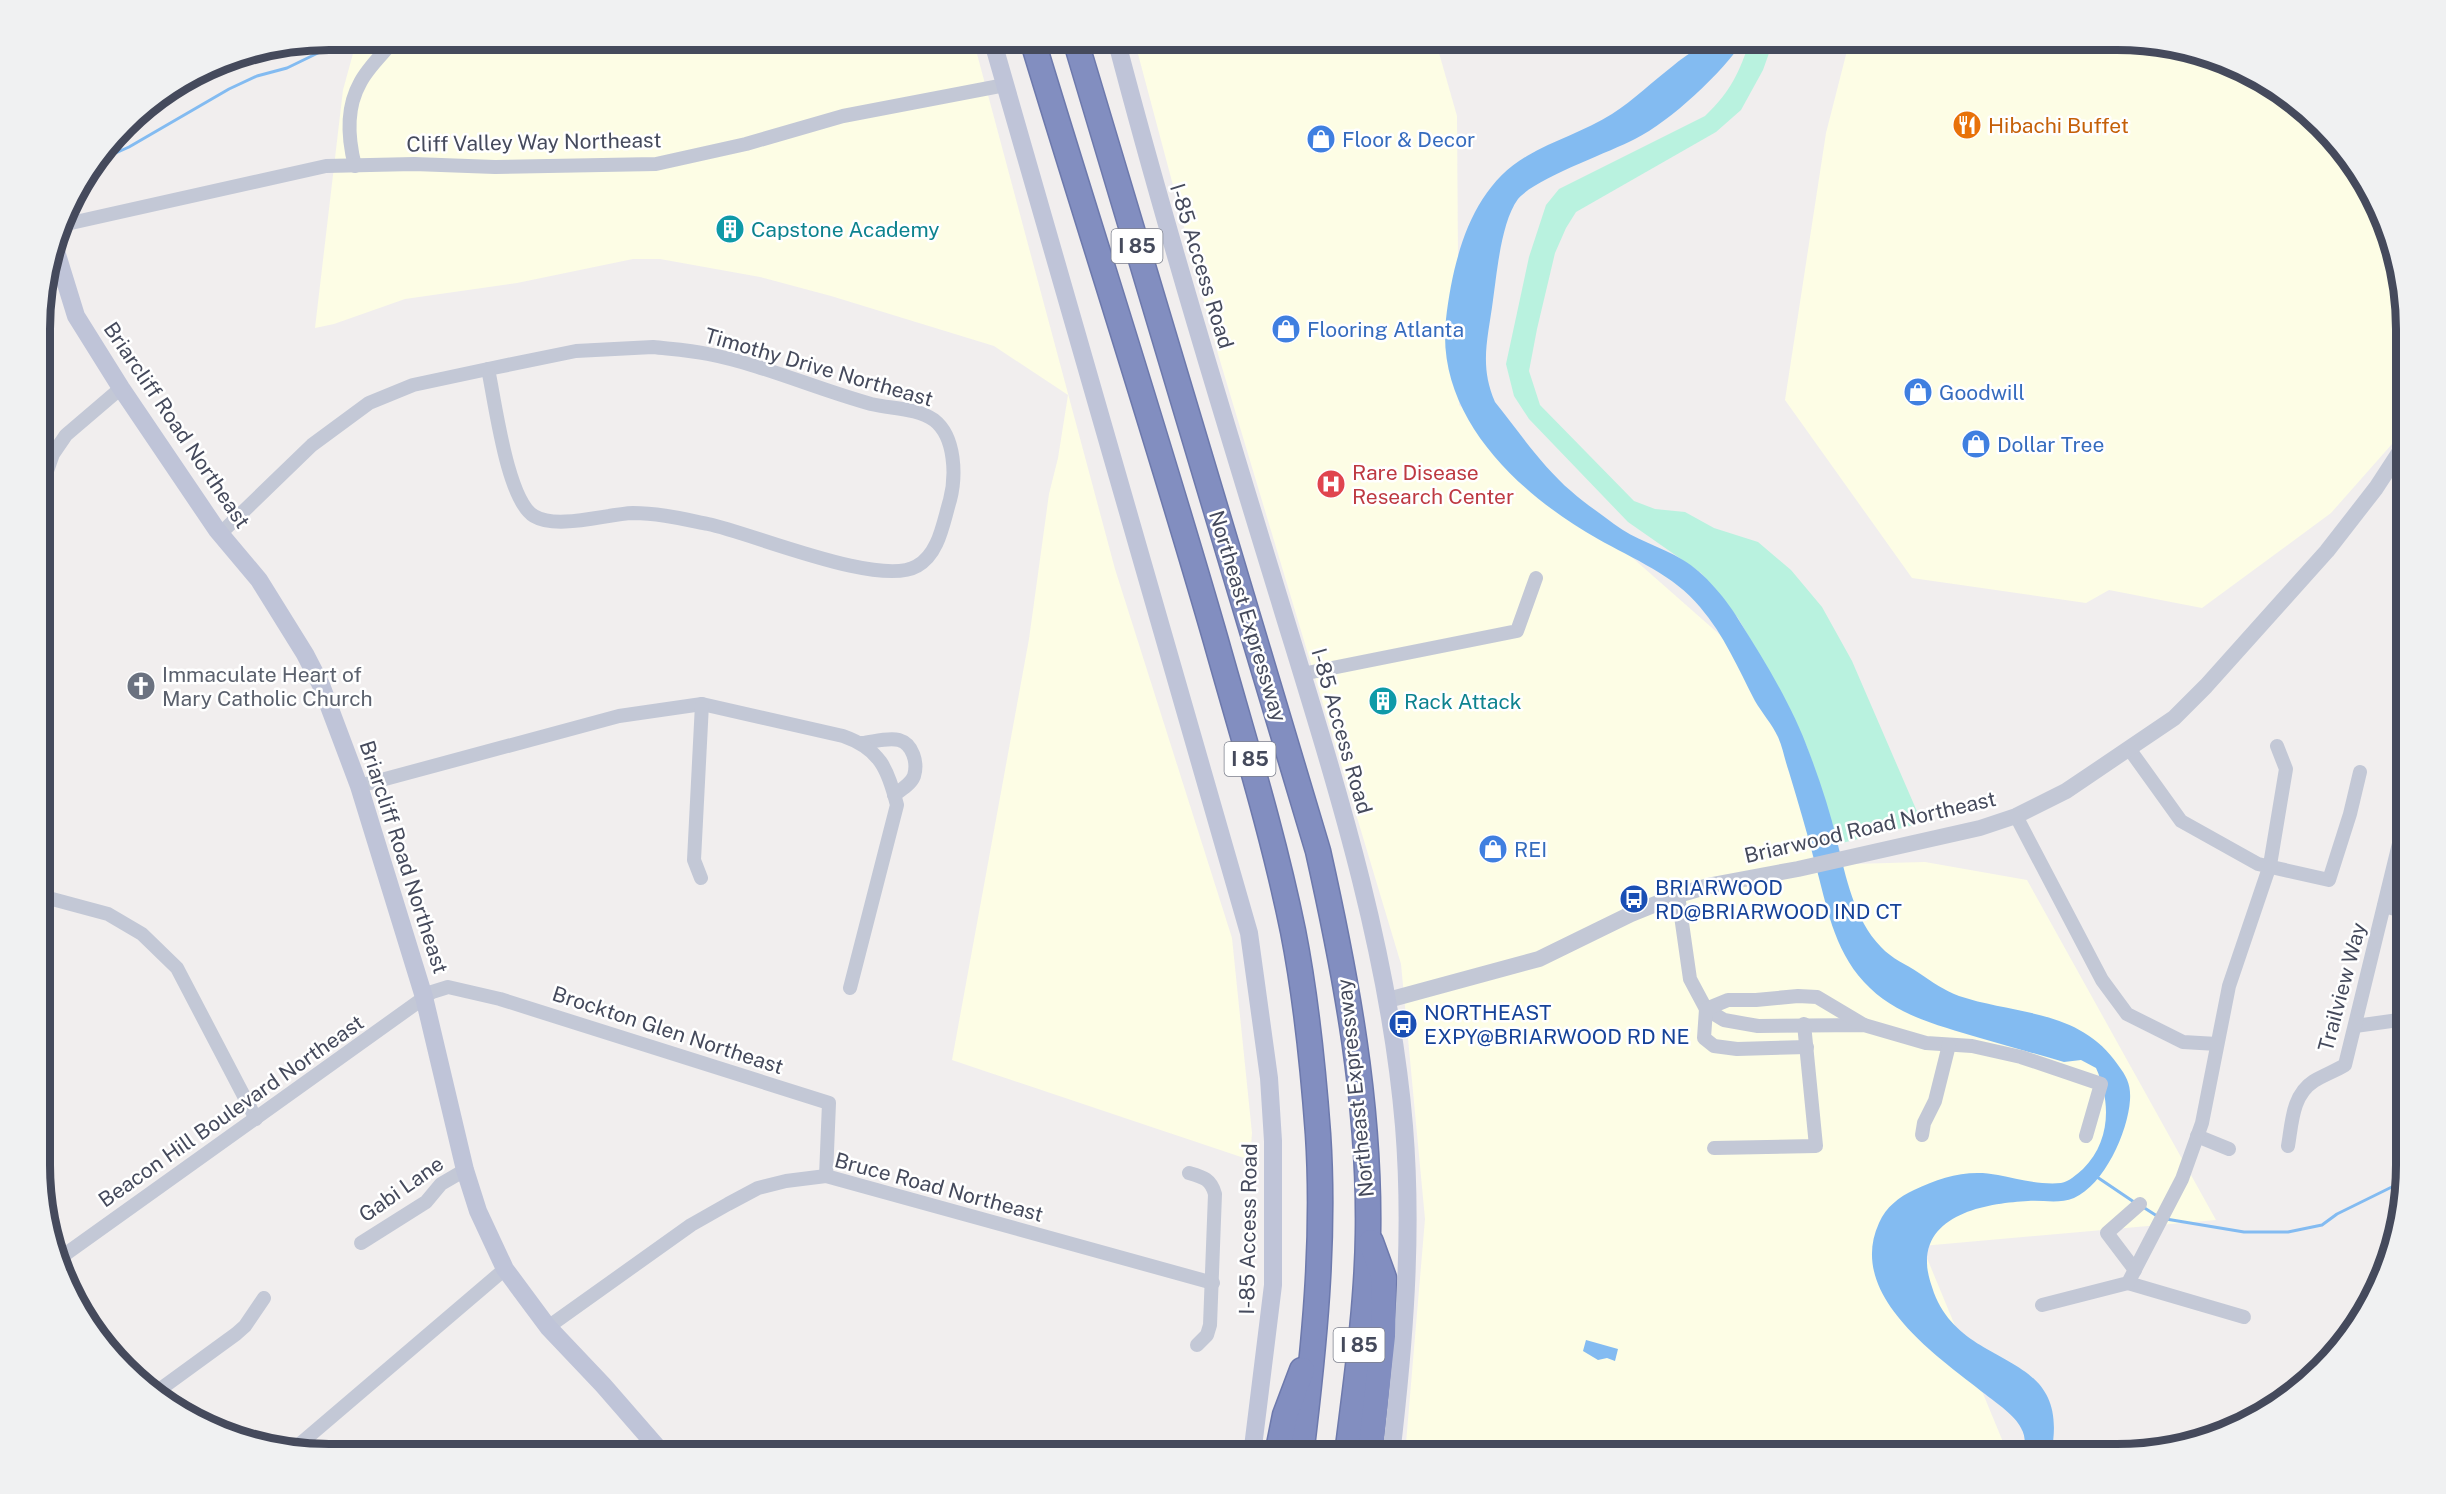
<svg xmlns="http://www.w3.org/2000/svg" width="2446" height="1494" viewBox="0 0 2446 1494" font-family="'Public Sans',sans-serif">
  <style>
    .commercial { fill: #fdfde5 }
    .green { fill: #b9f2df }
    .water { fill: #83bbf1 }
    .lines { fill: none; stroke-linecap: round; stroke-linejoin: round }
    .stream { stroke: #83bbf1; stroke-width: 3 }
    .motorway-casing { stroke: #6d79ac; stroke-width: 27 }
    .minor { stroke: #c3c8d6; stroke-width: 14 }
    .tertiary { stroke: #c3c8d6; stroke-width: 16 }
    .secondary { stroke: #bfc4d8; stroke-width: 18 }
    .motorway { stroke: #828ec0; stroke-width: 24 }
    .labels { text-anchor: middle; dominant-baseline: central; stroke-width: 5; stroke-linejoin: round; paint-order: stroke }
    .shield { fill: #fff; stroke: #7d808d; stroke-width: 1.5 }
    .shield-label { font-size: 20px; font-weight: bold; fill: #454a5c }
    .food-label { font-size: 21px; fill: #c56008; stroke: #fff; text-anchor: start }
    .shop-label { font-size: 21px; fill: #366cbe; stroke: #fff; text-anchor: start }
    .street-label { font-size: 21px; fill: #454a5c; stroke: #fff }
    .culture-label { font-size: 21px; fill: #0d838f; stroke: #fff; text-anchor: start }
    .health-label { font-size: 21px; fill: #be3a42; stroke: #fff; text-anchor: start }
    .worship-label { font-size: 21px; fill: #5b616d; stroke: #fff; text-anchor: start }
    .transit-label { font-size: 21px; fill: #164399; stroke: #fff; text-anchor: start }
    .rim { fill: none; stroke: #454a5c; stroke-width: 8 }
  </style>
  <rect width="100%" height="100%" fill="#f1eeee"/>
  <g class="commercial">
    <path d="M357 39H973L1115 569 1232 938 1252 1133 1250 1160 952 1060 1029 639 1049 494 1058 458 1068 395 994 346 831 296 760 277 660 259H633L517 283 405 299 334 324 315 328 343 90Z"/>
    <path d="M1134 39H1435L1457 116 1459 405 1787 694 1814 865 1925 862 2027 880 2216 1220 1922 1246 2008 1454 1405 1455 1425 1219 1401 964 1218 354Z"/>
    <path d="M1850 39H2118L2210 54 2278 88 2368 183 2406 310V410L2392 444 2331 513 2202 608 2109 590 2086 603 1912 578 1785 400 1826 133Z"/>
  </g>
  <path class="green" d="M1751 39H1774L1763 70 1741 110 1716 132 1576 212 1566 228 1555 253 1537 329 1529 371 1540 405 1634 501 1655 509 1685 512 1714 528 1758 542 1791 570 1822 607 1852 661 1922 823 1838 844 1807 747 1778 687 1738 618 1701 573 1628 522 1529 419 1514 396 1506 364 1529 257 1546 205 1559 189 1705 116C1732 90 1738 74 1751 39Z"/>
  <g class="water">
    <path d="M1709 39H1745C1722 73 1671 121 1635 139 1608 153 1534 179 1518 199 1501 222 1497 273 1493 300 1488 339 1479 365 1495 402 1519 432 1542 466 1571 491 1584 503 1600 513 1614 524 1635 540 1660 546 1683 560 1704 572 1728 601 1740 622 1765 661 1793 708 1809 752 1820 781 1830 811 1837 841 1846 877 1854 919 1881 947 1892 959 1906 964 1919 973 1932 982 1944 990 1959 996 2016 1015 2080 1009 2118 1065 2127 1077 2131 1085 2130 1100 2128 1132 2104 1185 2074 1198 2059 1204 2044 1200 2028 1201 1991 1203 1926 1212 1927 1263 1927 1273 1931 1284 1934 1293 1965 1374 2073 1346 2051 1454H2024C2025 1446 2026 1436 2021 1428 2015 1415 1996 1403 1985 1394 1937 1356 1846 1295 1879 1223 1886 1207 1899 1197 1914 1190 1941 1177 1968 1169 1998 1175 2018 1179 2040 1185 2061 1183 2069 1182 2077 1174 2083 1169 2111 1141 2111 1101 2096 1068L2081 1060 2064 1062C2036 1054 2008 1046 1980 1038 1938 1025 1895 1016 1864 982 1833 948 1827 906 1815 863 1807 832 1798 802 1789 772 1785 761 1783 748 1778 737 1772 724 1762 713 1755 701 1738 668 1724 635 1700 607 1674 575 1633 559 1598 539 1520 495 1435 417 1446 319 1453 259 1471 188 1527 156 1554 140 1585 131 1612 114 1634 100 1653 81 1674 65 1685 55 1699 49 1709 39Z"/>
    <path d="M1586 1340 1618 1349 1615 1361 1607 1358 1598 1360 1583 1351Z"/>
  </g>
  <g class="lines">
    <g class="stream">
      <path d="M100 160 129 147 229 89 257 76 287 68 322 51 367 39"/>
      <path d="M2097 1177 2134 1202"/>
      <path d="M2143 1207 2157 1216"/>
      <path d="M2166 1219 2244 1232H2288L2322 1225 2337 1214 2406 1180"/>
    </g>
    <g class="motorway-casing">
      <g id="motorway">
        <path d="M1032 39C1093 240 1158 439 1216 641 1243 737 1273 833 1293 931 1306 997 1313 1066 1318 1134 1325 1241 1314 1348 1301 1455"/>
        <path d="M1075 39 1318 851C1346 976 1370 1104 1368 1233 1367 1307 1356 1382 1347 1455"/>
        <path d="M1277 1455 1285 1415 1302 1370"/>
        <path d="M1370 1455 1383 1336 1384 1278 1371 1242"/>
      </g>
    </g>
    <g class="minor">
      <path d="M355 166C348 139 346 108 360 83 368 67 384 53 395 39"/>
      <path d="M62 225 326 166 414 164 495 167 656 164 746 144 843 116 1005 85"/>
      <path d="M653 347C671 349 690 350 708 354 764 365 816 389 871 404 892 409 917 408 934 420 956 437 956 477 950 500 943 523 939 554 917 566 880 588 752 533 708 524 683 519 658 513 633 513 606 514 557 530 534 516 507 500 495 401 488 369L576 351Z"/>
      <path d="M41 488 53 454 66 435 121 388"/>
      <path d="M221 533 312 445 369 403 413 385 488 369"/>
      <path d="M1302 674 1517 631 1536 578"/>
      <path d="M862 743C873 742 888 737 899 740 913 744 918 763 914 776 911 784 901 790 894 795"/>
      <path d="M2130 750 2181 821 2258 864 2329 880 2350 814 2360 772"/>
      <path d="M359 786 619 716 702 704 843 736C880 749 888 769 897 805L850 988"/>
      <path d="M2016 816 2102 980 2127 1014 2183 1042 2217 1044"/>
      <path d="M701 878 694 860 702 704"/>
      <path d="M1678 895 1690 979 1706 1009 1724 1020 1758 1026 1864 1025 1926 1043 1972 1046 2021 1057 2101 1084 2086 1136"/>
      <path d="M41 896 108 914 142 934 177 968 256 1119"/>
      <path d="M2384 906 2406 912"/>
      <path d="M2355 1026 2406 1019"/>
      <path d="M1807 1047 1737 1049 1714 1046 1704 1038 1706 1009 1728 1000H1756L1798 996 1817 997 1864 1025"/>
      <path d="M1922 1135 1924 1123 1935 1101 1949 1045"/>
      <path d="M2197 1136 2229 1149"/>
      <path d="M2288 1146C2292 1123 2292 1095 2314 1081 2324 1075 2335 1071 2345 1065L2406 815"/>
      <path d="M1714 1148 1816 1146 1804 1024"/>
      <path d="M1189 1173C1203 1177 1211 1179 1215 1194L1210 1325 1207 1335 1197 1345"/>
      <path d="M361 1243 426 1202 441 1184 465 1170"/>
      <path d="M60 1258 432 992 448 987 500 999 829 1103 826 1176"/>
      <path d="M2135 1270 2107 1233 2140 1204"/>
      <path d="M2128 1283 2244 1317"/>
      <path d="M2042 1305 2128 1283 2182 1179 2202 1123 2229 986 2270 865 2286 769 2277 746"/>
      <path d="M548 1327 691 1225 728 1204 758 1188 786 1181 826 1176 1213 1283"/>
      <path d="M155 1393 236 1334 245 1326 264 1298"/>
      <path d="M294 1449 505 1269"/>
    </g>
    <path class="tertiary" d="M1388 1000 1539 959 1631 914 1678 895 1712 885 1798 869 1980 828 2016 816 2066 791 2174 718 2206 686 2327 551 2376 488 2406 442"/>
    <g class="secondary">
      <path d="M992 39 1249 933 1269 1078 1273 1141V1285L1252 1455"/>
      <path d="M1116 39C1166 230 1224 419 1282 608 1334 778 1389 948 1404 1126 1413 1236 1404 1345 1391 1455"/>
      <path d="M55 248 76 316 121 388 217 530 259 580 305 654 321 685 359 786 424 997 465 1170 478 1211 505 1269 548 1327 603 1385 664 1455"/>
    </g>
    <use href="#motorway" class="motorway"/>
  </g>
  <defs>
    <g id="restaurant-disc" transform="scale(1.5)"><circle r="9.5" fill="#e8710a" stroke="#fff"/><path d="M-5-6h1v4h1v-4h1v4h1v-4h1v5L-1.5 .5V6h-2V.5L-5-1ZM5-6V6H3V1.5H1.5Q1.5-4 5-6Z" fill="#fff"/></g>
    <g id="shop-disc" transform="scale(1.5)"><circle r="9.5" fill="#3f7fe0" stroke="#fff"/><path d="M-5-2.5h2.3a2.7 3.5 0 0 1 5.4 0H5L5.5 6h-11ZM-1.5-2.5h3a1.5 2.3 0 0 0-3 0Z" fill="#fff"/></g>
    <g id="building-disc" transform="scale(1.5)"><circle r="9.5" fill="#0f9aa8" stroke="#fff"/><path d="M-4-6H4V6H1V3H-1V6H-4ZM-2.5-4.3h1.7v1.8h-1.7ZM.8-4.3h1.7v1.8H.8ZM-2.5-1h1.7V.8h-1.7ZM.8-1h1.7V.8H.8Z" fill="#fff"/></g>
    <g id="hospital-disc" transform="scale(1.5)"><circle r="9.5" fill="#e0444e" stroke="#fff"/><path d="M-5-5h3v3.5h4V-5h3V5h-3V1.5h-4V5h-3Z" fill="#fff"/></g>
    <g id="church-disc" transform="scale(1.5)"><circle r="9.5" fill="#6b7280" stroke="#fff"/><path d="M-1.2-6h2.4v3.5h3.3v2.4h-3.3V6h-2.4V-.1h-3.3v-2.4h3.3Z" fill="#fff"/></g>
    <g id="bus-disc" transform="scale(1.5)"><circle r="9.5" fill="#1a4fb4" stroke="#fff"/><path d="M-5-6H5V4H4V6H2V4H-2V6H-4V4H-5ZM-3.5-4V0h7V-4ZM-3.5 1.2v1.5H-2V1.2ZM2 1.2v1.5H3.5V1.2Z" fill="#fff"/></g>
  </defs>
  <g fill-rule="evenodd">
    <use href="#restaurant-disc" x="1967" y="125"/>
    <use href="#shop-disc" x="1321" y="139"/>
    <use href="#building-disc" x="730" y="229"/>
    <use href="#shop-disc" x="1286" y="329"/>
    <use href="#shop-disc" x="1918" y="392"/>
    <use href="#shop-disc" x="1976" y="444"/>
    <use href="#hospital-disc" x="1331" y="484"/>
    <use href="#church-disc" x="141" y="686"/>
    <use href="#building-disc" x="1383" y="701"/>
    <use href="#shop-disc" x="1493" y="849"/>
    <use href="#bus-disc" x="1634" y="899"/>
    <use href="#bus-disc" x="1403" y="1024"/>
  </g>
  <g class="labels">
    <g class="shield">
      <rect x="1111.5" y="229" width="51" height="34" rx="4.5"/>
      <rect x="1224.5" y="742" width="51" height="34" rx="4.5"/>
      <rect x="1333.5" y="1328" width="51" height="34" rx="4.5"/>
    </g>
    <g class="shield-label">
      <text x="1137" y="246">I 85</text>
      <text x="1250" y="759">I 85</text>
      <text x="1359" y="1345">I 85</text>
    </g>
    <g class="food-label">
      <text x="1988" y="125">Hibachi Buffet</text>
    </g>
    <g class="shop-label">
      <text x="1342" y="139">Floor &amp; Decor</text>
      <text x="1307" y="329">Flooring Atlanta</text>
      <text x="1939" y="392">Goodwill</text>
      <text x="1997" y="444">Dollar Tree</text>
      <text x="1514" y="849">REI</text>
    </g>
    <g class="street-label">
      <text transform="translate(534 142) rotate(-1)">Cliff Valley Way Northeast</text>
      <text transform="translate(1202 266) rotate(73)">I-85 Access Road</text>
      <text transform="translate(819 367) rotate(16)">Timothy Drive Northeast</text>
      <text transform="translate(177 425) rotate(56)">Briarcliff Road Northeast</text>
      <text transform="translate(1248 616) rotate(73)">Northeast Expressway</text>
      <text transform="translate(1342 731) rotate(74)">I-85 Access Road</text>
      <text transform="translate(1870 827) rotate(-13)">Briarwood Road Northeast</text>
      <text transform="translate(404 857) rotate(72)">Briarcliff Road Northeast</text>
      <text transform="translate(2342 987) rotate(-75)">Trailview Way</text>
      <text transform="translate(668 1030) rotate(18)">Brockton Glen Northeast</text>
      <text transform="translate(1355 1088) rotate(-96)">Northeast Expressway</text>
      <text transform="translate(231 1111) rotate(-35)">Beacon Hill Boulevard Northeast</text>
      <text transform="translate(939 1187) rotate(15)">Bruce Road Northeast</text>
      <text transform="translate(401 1189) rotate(-35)">Gabi Lane</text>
      <text transform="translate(1248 1229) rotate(-89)">I-85 Access Road</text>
    </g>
    <g class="culture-label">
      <text x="751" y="229">Capstone Academy</text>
      <text x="1404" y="701">Rack Attack</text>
    </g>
    <g class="health-label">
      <text x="1352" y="472">Rare Disease<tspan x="1352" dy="24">Research Center</tspan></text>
    </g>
    <g class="worship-label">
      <text x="162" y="674">Immaculate Heart of<tspan x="162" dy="24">Mary Catholic Church</tspan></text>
    </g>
    <g class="transit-label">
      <text x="1655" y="887">BRIARWOOD<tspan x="1655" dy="24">RD@BRIARWOOD IND CT</tspan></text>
      <text x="1424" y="1012">NORTHEAST<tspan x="1424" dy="24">EXPY@BRIARWOOD RD NE</tspan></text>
    </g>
  </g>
  <path d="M0 0H2446V1494H0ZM329 50H2117A279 279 0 0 1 2396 329V1165A279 279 0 0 1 2117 1444H329A279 279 0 0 1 50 1165V329A279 279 0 0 1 329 50Z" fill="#f0f1f2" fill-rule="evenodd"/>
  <path class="rim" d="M329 50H2117A279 279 0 0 1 2396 329V1165A279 279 0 0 1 2117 1444H329A279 279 0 0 1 50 1165V329A279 279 0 0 1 329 50Z"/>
</svg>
